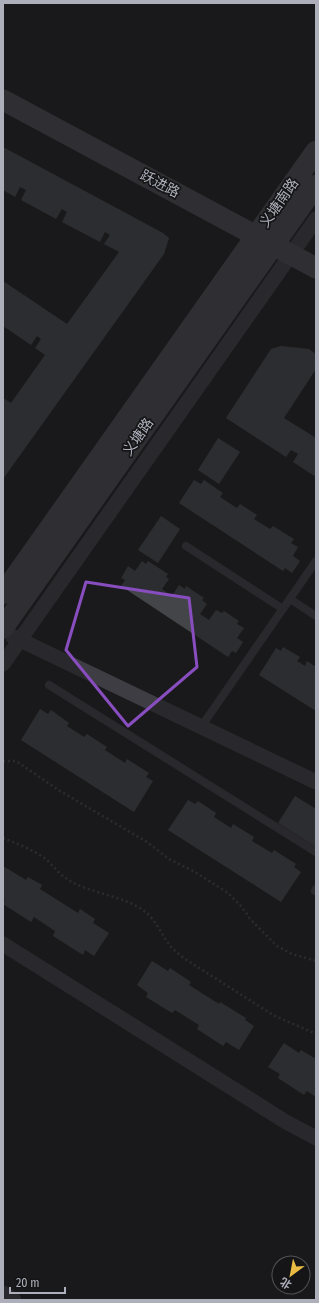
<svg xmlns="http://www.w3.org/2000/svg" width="319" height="1303" viewBox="0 0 319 1303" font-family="'Fira Sans Condensed','Noto Sans SC',sans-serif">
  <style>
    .building { fill: #444549 }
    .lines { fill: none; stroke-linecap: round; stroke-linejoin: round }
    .path { stroke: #414248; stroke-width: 2.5; stroke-dasharray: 2 3; stroke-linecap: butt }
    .lane { stroke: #3d3d43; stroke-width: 8 }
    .street { stroke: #3d3d43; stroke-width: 15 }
    .secondary { stroke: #494a51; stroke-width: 21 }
    .marked { fill: none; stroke: #884dbe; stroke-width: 3; stroke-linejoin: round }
    .labels { text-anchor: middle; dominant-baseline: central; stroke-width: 3.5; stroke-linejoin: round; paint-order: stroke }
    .street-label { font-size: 14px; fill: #adb0bb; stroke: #151517 }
  </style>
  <rect width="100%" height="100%" fill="#1a1a1c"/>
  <g class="building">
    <path d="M3 147 163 233 169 238 164 254 3 479V398L11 403 45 355 35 348 41 339 37 336 31 345 3 326V281L67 324 119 252 104 244 110 235 105 232 100 242 62 222 67 212 62 209 56 219 21 200 26 190 20 187 15 197 3 190Z"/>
    <path d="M281 346 309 349 316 354V369L284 418 316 438V477L293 462 298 454 291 450 286 457 226 418 271 349Z"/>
    <path d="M218 438 240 452 219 484 198 470Z"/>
    <path d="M194 480 201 484 204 480 223 493 220 497 237 508 240 504 257 515 254 519 270 529 273 526 294 539 291 543 298 547 293 556 300 561 292 573 285 568 283 571 179 503Z"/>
    <path d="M161 516 180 529 158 563 138 550Z"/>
    <path d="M142 561 146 564 148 561 168 574 166 577 169 579 162 589 172 596 179 585 185 589 186 586 204 598 202 600 207 604 200 614 209 620 216 610 222 613 224 611 239 621 237 624 244 628 237 638 243 642 236 653 232 651 228 657 121 586 125 580 121 578 128 566 135 571Z"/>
    <path d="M283 647 300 657 297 661 305 666 307 661 316 667V711L259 675 276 648 281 651Z"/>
    <path d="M40 709 48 714 51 710 69 723 67 726 84 737 87 734 107 747 105 750 125 763 127 759 149 773 146 777 153 781 134 812 21 740Z"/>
    <path d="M295 796 316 809V847L278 823Z"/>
    <path d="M188 800 195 804 198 801 216 813 214 817 231 828 233 824 254 837 252 841 272 853 274 850 296 864 294 867 301 872 281 902 168 830Z"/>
    <path d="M3 866 26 880 28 877 42 885 40 889 78 913 80 909 95 919 93 923 109 933 94 956 85 950 83 955 53 936 55 931 34 917 31 922 3 904 5 899 3 898Z"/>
    <path d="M152 961 168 971 170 968 191 982 189 985 219 1004 220 1002 246 1018 245 1020 254 1026 239 1050 226 1042 223 1046 197 1029 199 1025 175 1010 172 1013 146 997 148 993 137 985Z"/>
    <path d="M284 1043 299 1053 301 1050 316 1059V1097L307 1091 304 1095 278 1078 280 1074 268 1067Z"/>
  </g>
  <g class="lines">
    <g class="path">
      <path d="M3 761H16L60 791 147 842 169 859 195 872 228 893 240 905 247 914 250 919 277 946 292 954 316 961"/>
      <path d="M3 838C18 844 34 850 47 860 55 868 62 877 72 882 96 895 127 896 148 914 157 923 163 937 171 947 175 951 180 955 185 959L273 1015 316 1034"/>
    </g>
    <g class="lane">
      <path d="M186 546 283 609"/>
      <path d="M290 599 316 616"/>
      <path d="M49 685 316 852"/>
      <path d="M201 727 316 561"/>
      <path d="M315 891 316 889"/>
    </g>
    <g class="street">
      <path d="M12 636 316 782"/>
      <path d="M3 664 316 219"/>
      <path d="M3 944 286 1122 316 1138"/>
      <path d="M3 1293 14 1300"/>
    </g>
    <g class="secondary">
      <path d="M3 100 316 268"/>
      <path d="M3 594 316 151"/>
      <path d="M3 628 316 185"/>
    </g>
  </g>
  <path d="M0 0H319V1303H0ZM86 582 189 598 197 667 128 726 66 650Z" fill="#1a1a1c" fill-opacity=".55" fill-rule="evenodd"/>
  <path class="marked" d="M86 582 189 598 197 667 128 726 66 650Z"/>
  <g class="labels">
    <g class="street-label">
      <text transform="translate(160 184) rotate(28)">跃进路</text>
      <text transform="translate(279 203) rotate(-55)">义塘南路</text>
      <text transform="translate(138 437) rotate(-55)">义塘路</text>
    </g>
  </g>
  <rect width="319" height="1303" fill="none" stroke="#adb0bb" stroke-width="8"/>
  <g transform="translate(291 1275) rotate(212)"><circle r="19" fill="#151517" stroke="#525359"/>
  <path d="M0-3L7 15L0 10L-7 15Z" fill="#eabb44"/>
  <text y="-6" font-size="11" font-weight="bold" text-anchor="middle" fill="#adb0bb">北</text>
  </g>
  <path d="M10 1287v6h55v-6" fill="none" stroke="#adb0bb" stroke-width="2"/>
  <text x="16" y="1287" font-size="12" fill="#adb0bb" stroke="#151517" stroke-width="3" paint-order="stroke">20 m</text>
</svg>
